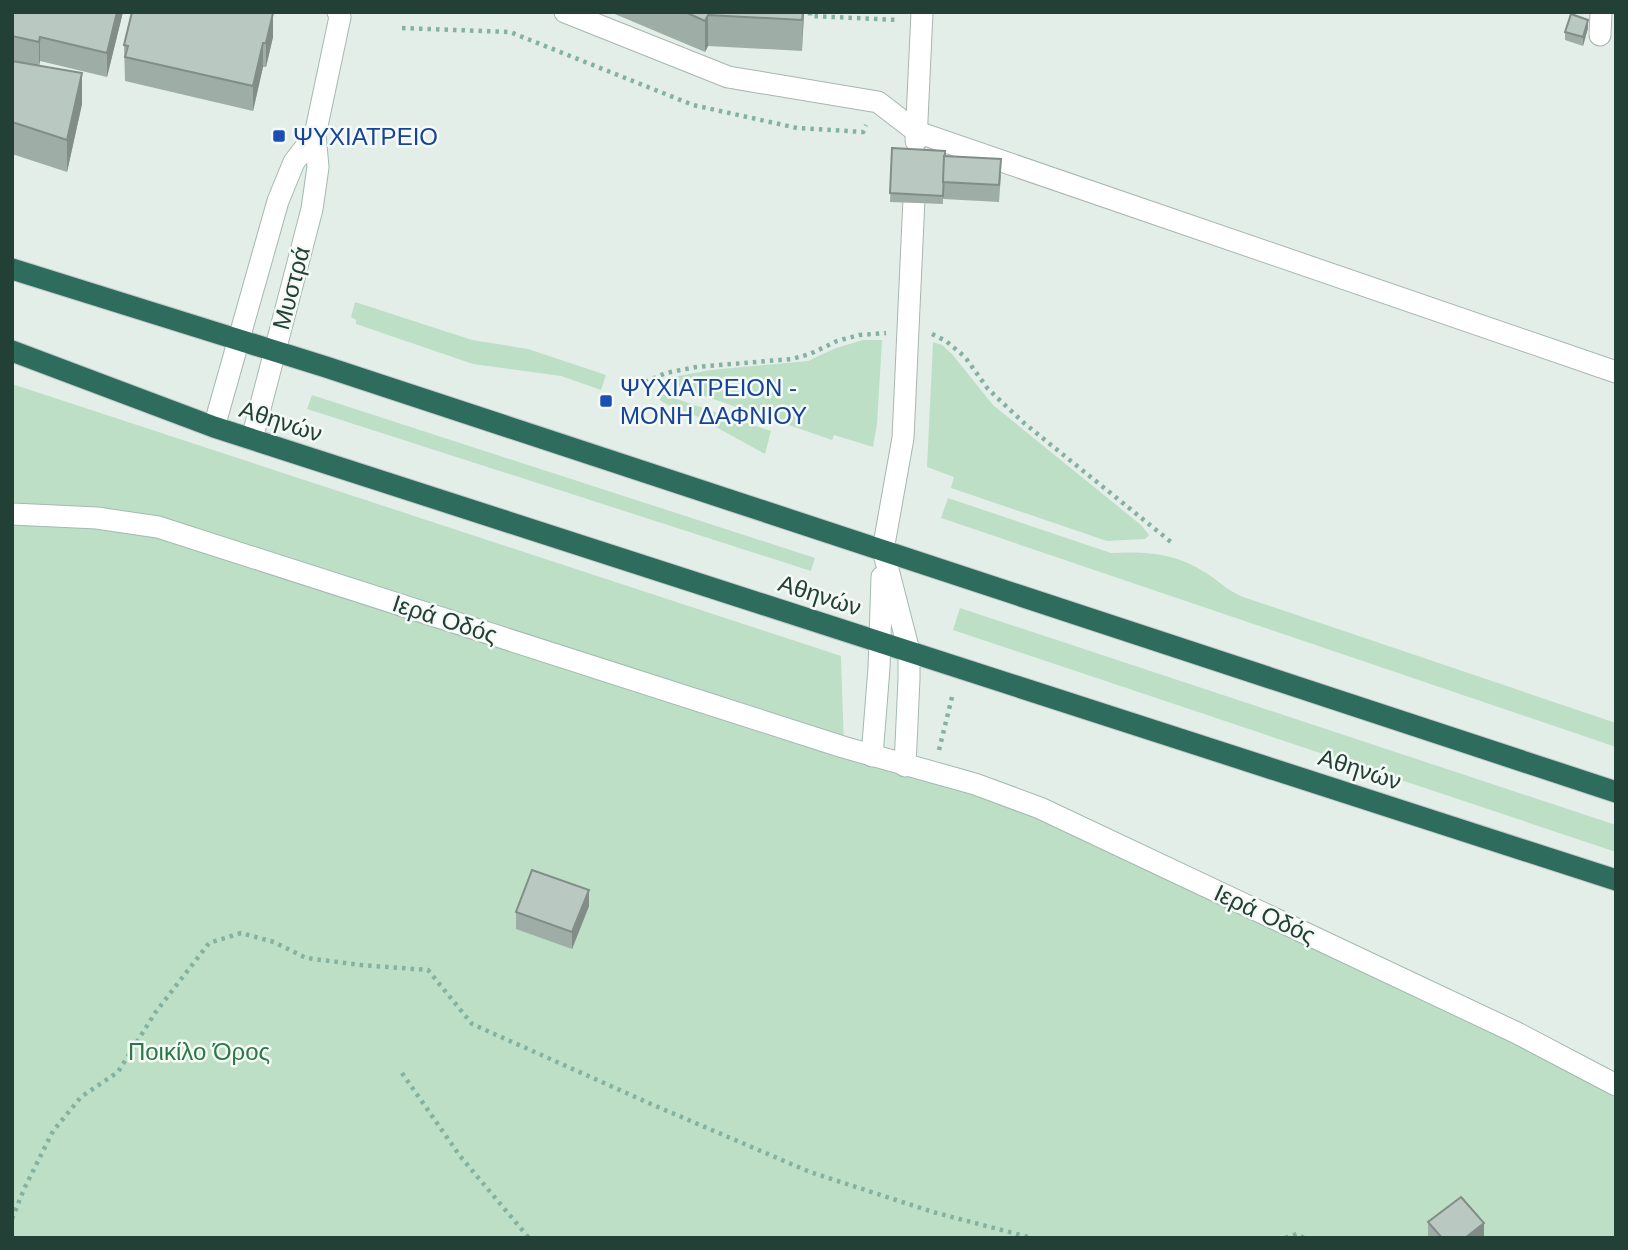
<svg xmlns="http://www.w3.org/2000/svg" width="1628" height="1250" viewBox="0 0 1628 1250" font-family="Arial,sans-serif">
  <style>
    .green { fill: #bddfc5 }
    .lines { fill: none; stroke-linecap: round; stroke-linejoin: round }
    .street-casing { stroke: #a6b6b0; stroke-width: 23 }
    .secondary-casing { stroke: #a2bab1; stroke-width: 23 }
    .highway-casing { stroke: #c1cac7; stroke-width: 23 }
    .path { stroke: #84b2a2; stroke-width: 4.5; stroke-dasharray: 3.5 5; stroke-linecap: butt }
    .street { stroke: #fff; stroke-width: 21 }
    .secondary { stroke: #fff; stroke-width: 21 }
    .highway { stroke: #2e6d5d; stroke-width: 21 }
    .wall { fill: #9fada7 }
    .shaded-wall { fill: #828d88 }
    .building { fill: #b9c9c2; stroke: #828d88; stroke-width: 2 }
    .transit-dot { fill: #1a4fb4; stroke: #f5faf7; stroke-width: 2.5 }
    .labels { text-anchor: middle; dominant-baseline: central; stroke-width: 5; stroke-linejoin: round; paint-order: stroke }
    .transit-label { font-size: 24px; fill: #164399; stroke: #f5faf7; text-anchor: start }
    .street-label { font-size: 24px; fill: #234037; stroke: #f5faf7 }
    .park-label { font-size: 24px; fill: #2c7846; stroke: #f5faf7 }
  </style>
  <rect width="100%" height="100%" fill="#e4eee9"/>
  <g class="green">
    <path d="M355 302 472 340 528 349 606 375 601 390 561 376 473 364 356 324V320L351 317Z"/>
    <path d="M863 340H882L877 424 873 447 834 435 832 440 667 383 668 378 711 370 808 361 836 348Z"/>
    <path d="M933 342 942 345 952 354 993 405 1141 525 1149 535 1145 539 1107 541 951 488 954 477 927 467Z"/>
    <path d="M12 384 841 656 844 748 975 784 1616 1085V1238H12Z"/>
    <path d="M659 393 771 431 765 454 696 416 666 404 660 400Z"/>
    <path d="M312 395 815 558 811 571 307 409Z"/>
    <path d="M948 498 1111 553C1145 551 1177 553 1206 573 1219 581 1228 591 1243 597L1616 723V747L941 518Z"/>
    <path d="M960 608 1616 825V852L953 630Z"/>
  </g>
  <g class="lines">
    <g class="street-casing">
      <g id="street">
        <path d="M565 12 728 77 878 102 917 132 1616 372"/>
        <path d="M1600 35 1601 12"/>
        <path d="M916 141 922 12"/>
        <path d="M883 550 903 438 915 177"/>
      </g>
    </g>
    <g class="secondary-casing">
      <g id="secondary">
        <path d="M214 427 278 201 294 162 315 135"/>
        <path d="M252 439 312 209 318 167 315 135 340 17 338 12"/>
        <path d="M12 514 97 518 158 527 843 747 975 784 1040 808 1517 1033 1616 1085"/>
        <path d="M883 550 909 651V679L905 766"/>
        <path d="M872 756 879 668 882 577"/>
      </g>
    </g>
    <g class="highway-casing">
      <g id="highway">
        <path d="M12 269 326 367 1616 792"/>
        <path d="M12 351 214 427 1616 880"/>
      </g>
    </g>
    <g class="path">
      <path d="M810 12V16L899 20"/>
      <path d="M402 28 510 32 693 105 797 128 863 132 866 125"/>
      <path d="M932 334 946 341 965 357 988 389 1024 423 1171 542"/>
      <path d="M645 382 666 373 696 367 792 359 810 354 837 341 859 335 886 333"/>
      <path d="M939 750 953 693"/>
      <path d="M402 1073 460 1156 529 1238"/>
      <path d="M12 1219 24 1189 53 1131 81 1097 118 1072 155 1013 209 943 241 933 274 942 306 958 361 965 428 970 472 1024 651 1104 810 1172 933 1212 1032 1238"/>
      <path d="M1285 1238 1297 1234 1304 1238"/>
    </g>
    <use href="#street" class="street"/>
    <use href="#secondary" class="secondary"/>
    <use href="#highway" class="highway"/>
  </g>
  <g class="wall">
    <path d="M12 12H123L107 77 40 61 39 65 82 104 67 172 12 154Z"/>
    <path d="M610 12H804L802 51 708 46 705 52Z"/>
    <path d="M1588 28 1583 46 1565 40V32Z"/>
    <path d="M273 37 266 67H263L253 111 125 81 124 45Z"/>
    <path d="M892 148 945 156 1001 175 999 202 943 199V197V204L890 202Z"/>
    <path d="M589 906 572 949 516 929V912Z"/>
    <path d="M1428 1222 1484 1238H1428Z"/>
  </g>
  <g class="shaded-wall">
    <path d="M117 12H123L107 77V53Z"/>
    <path d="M803 12H804L802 51Z"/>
    <path d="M273 13V37L266 67V43Z"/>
    <path d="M708 15V46L705 52V21Z"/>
    <path d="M1588 20V28L1583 46V37Z"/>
    <path d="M40 37V61L39 66V42Z"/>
    <path d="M263 43V67L253 111V86Z"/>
    <path d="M82 73V104L67 172V140Z"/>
    <path d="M589 890V906L572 949V932Z"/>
    <path d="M1484 1223V1238H1465Z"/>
  </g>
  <g class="building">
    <path d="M12 12H117L107 53 40 37 39 42 12 36Z"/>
    <path d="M132 12 273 13 266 43H263L253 86 125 57 128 46 124 45Z"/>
    <path d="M685 12H803L802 20 708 15 705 21Z"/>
    <path d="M1571 14 1588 20 1583 37 1565 32Z"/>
    <path d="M12 61 82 73 67 140 12 122Z"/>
    <path d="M892 148 945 151 943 196 890 193Z"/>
    <path d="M944 156 1001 159 999 185 943 182Z"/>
    <path d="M532 870 589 890 572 932 516 912Z"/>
    <path d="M1461 1197 1484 1223 1465 1238H1442L1428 1222Z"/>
  </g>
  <g class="transit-dot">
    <rect x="272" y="129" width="14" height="14" rx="3.5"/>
    <rect x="599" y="394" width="14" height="14" rx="3.5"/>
  </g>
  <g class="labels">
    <g class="transit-label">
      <text x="293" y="136">ΨΥΧΙΑΤΡΕΙΟ</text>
      <text x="620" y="387">ΨΥΧΙΑΤΡΕΙΟΝ -<tspan x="620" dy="28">ΜΟΝΗ ΔΑΦΝΙΟΥ</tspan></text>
    </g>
    <g class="street-label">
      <text transform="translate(291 288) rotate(-75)">Μυστρά</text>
      <text transform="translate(281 421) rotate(18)">Αθηνών</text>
      <text transform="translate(820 595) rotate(18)">Αθηνών</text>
      <text transform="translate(445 619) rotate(18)">Ιερά Οδός</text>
      <text transform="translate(1360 769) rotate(18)">Αθηνών</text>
      <text transform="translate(1265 914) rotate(25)">Ιερά Οδός</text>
    </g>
    <g class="park-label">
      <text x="199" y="1051">Ποικίλο Όρος</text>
    </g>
  </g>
  <rect width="1628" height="1250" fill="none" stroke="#234037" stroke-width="28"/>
</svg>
